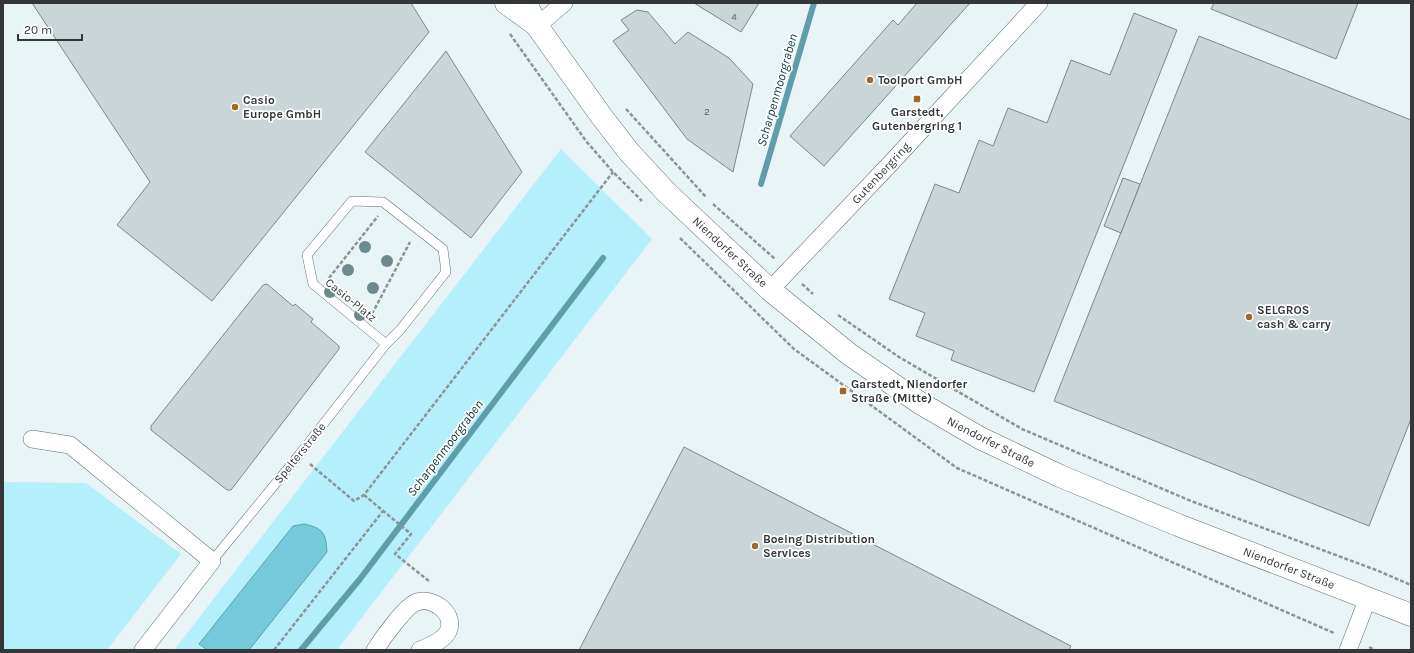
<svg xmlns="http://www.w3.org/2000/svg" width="1414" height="653" viewBox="0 0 1414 653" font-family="Karla,sans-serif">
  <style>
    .green { fill: #b6effc }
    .water { fill: #74c9db; stroke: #609daa }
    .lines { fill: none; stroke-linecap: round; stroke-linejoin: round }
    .stream { stroke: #609daa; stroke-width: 6 }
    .building { fill: #cad5d7; stroke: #7e888b }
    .lane-casing { stroke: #656f71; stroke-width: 10 }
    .street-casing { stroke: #656f71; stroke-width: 18 }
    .secondary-casing { stroke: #656f71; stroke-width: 23 }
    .path { stroke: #8c9496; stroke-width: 2.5; stroke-dasharray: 4 2; stroke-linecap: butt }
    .lane { stroke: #fff; stroke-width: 9 }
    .street { stroke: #fff; stroke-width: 17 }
    .secondary { stroke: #fff; stroke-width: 22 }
    .tree { fill: #6c898e }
    .poi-dot { fill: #a4682b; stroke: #fff; stroke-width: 1.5 }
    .labels { text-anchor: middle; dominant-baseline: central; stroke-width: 3.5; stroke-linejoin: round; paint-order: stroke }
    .number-label { font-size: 10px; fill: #595e60 }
    .poi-label { font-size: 12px; font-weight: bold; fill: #333738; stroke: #fff; text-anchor: start }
    .street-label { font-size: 12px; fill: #333738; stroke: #fff }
    .water-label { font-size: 13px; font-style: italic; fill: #0a353d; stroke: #fff }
  </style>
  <rect width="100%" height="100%" fill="#e9f4f7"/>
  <g class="green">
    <path d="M561 149 652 239 337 650H174Z"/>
    <path d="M3 482 86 483 181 554 107 650H3Z"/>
  </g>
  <path class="water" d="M304 524C323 528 326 533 327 552L249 650H207L199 644 293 526Z"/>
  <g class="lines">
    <g class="stream">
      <path d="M761 184 814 3"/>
      <path d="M301 650 360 579 603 258"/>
    </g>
  </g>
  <g class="building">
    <path d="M32 3H411L429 32 212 301 117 225 150 182Z"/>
    <path d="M694 3H759L741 32Z"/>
    <path d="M917 3H970L824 166 790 136 893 20 898 25Z"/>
    <path d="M1214 3H1358L1336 59 1211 9Z"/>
    <path d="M637 10 648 12 675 44 688 32 729 58 753 84 733 172 687 139 613 41 629 30 621 20Z"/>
    <path d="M1134 13 1177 30 1034 392 951 360 954 351 916 336 925 313 889 299 935 184 959 193 979 140 993 146 1008 108 1047 123 1071 60 1110 75Z"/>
    <path d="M1199 36 1411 120V419L1369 526 1054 401Z"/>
    <path d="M446 51 522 172 471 238 365 152Z"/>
    <path d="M1123 178 1140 184 1121 233 1104 226Z"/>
    <path d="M267 284 293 306 295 304 313 319 311 322 339 346V349L231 490H227L151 430V426L263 285Z"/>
    <path d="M684 447 1071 646 1069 650H579Z"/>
  </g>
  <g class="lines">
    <g class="lane-casing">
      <g id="lane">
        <path d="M352 201 383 202 443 249 446 272 400 330 386 344 313 284 307 255Z"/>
        <path d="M212 561 299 455 386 344"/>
      </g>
    </g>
    <g class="street-casing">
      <g id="street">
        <path d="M537 26 564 3"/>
        <path d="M770 290 890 164 1039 3"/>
        <path d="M32 439 70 445 212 561 143 650"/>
        <path d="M375 650C382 639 406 605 417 602 432 597 454 612 449 629 446 640 430 646 420 650"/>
        <path d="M1348 650 1368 598"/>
      </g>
    </g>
    <g class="secondary-casing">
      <g id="secondary">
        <path d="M506 3 535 24"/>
        <path d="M526 3 537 26 602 117 629 152 667 193 770 290 849 354 920 403 980 438 1060 476 1178 525 1411 615"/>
      </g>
    </g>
    <g class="path">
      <path d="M510 34 586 141 613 172 642 201"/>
      <path d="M626 109 706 197"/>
      <path d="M713 204 775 259"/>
      <path d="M680 238 794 349 957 468 1334 633"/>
      <path d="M329 278 378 216"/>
      <path d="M802 284 813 294"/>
      <path d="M372 314 410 242"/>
      <path d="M838 315 899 357 1022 429 1191 501 1376 570 1411 585"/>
      <path d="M310 464 354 501 364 495 613 172"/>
      <path d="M364 495 411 534 395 554 429 581"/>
      <path d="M1369 647 1375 650"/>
      <path d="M274 650 383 511"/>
    </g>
    <use href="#lane" class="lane"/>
    <use href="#street" class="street"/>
    <use href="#secondary" class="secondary"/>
  </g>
  <g class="tree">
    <circle cx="365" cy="247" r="6"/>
    <circle cx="387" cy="261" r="6"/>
    <circle cx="348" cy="270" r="6"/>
    <circle cx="373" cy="288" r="6"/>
    <circle cx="330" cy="292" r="6"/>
    <circle cx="360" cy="315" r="6"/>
  </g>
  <g class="poi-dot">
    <circle cx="870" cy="80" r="4"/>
    <rect x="913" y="95" width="8" height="8" rx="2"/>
    <circle cx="235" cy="107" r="4"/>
    <circle cx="1249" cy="317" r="4"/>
    <rect x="839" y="387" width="8" height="8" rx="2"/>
    <circle cx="755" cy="546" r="4"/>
  </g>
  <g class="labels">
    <g class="number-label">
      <text x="734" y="17">4</text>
      <text x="707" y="112">2</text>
    </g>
    <g class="poi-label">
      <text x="878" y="80">Toolport GmbH</text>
      <text x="243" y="100">Casio<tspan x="243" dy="14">Europe GmbH</tspan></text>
      <text x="917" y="112" text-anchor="middle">Garstedt,<tspan x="917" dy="14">Gutenbergring 1</tspan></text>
      <text x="1257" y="310">SELGROS<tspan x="1257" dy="14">cash &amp; carry</tspan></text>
      <text x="851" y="384">Garstedt, Niendorfer<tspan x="851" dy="14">Straße (Mitte)</tspan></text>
      <text x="763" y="539">Boeing Distribution<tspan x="763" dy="14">Services</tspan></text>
    </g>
    <g class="street-label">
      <text transform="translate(881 173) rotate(-47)">Gutenbergring</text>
      <text transform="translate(730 252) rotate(43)">Niendorfer Straße</text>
      <text transform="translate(351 300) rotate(39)">Casio-Platz</text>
      <text transform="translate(991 442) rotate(27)">Niendorfer Straße</text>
      <text transform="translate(300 453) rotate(-51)">Spelterstraße</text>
      <text transform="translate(1289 568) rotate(21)">Niendorfer Straße</text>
    </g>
    <g class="water-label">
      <text transform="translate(777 90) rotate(-74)">Scharpenmoorgraben</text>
      <text transform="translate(445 448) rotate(-53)">Scharpenmoorgraben</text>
    </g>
  </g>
  <rect width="1414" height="653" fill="none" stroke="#333738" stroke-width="8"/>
  <path d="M18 34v6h64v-6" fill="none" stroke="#333738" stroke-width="2"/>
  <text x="24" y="34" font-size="12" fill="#333738" stroke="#ffffff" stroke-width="3" paint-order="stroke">20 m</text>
</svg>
